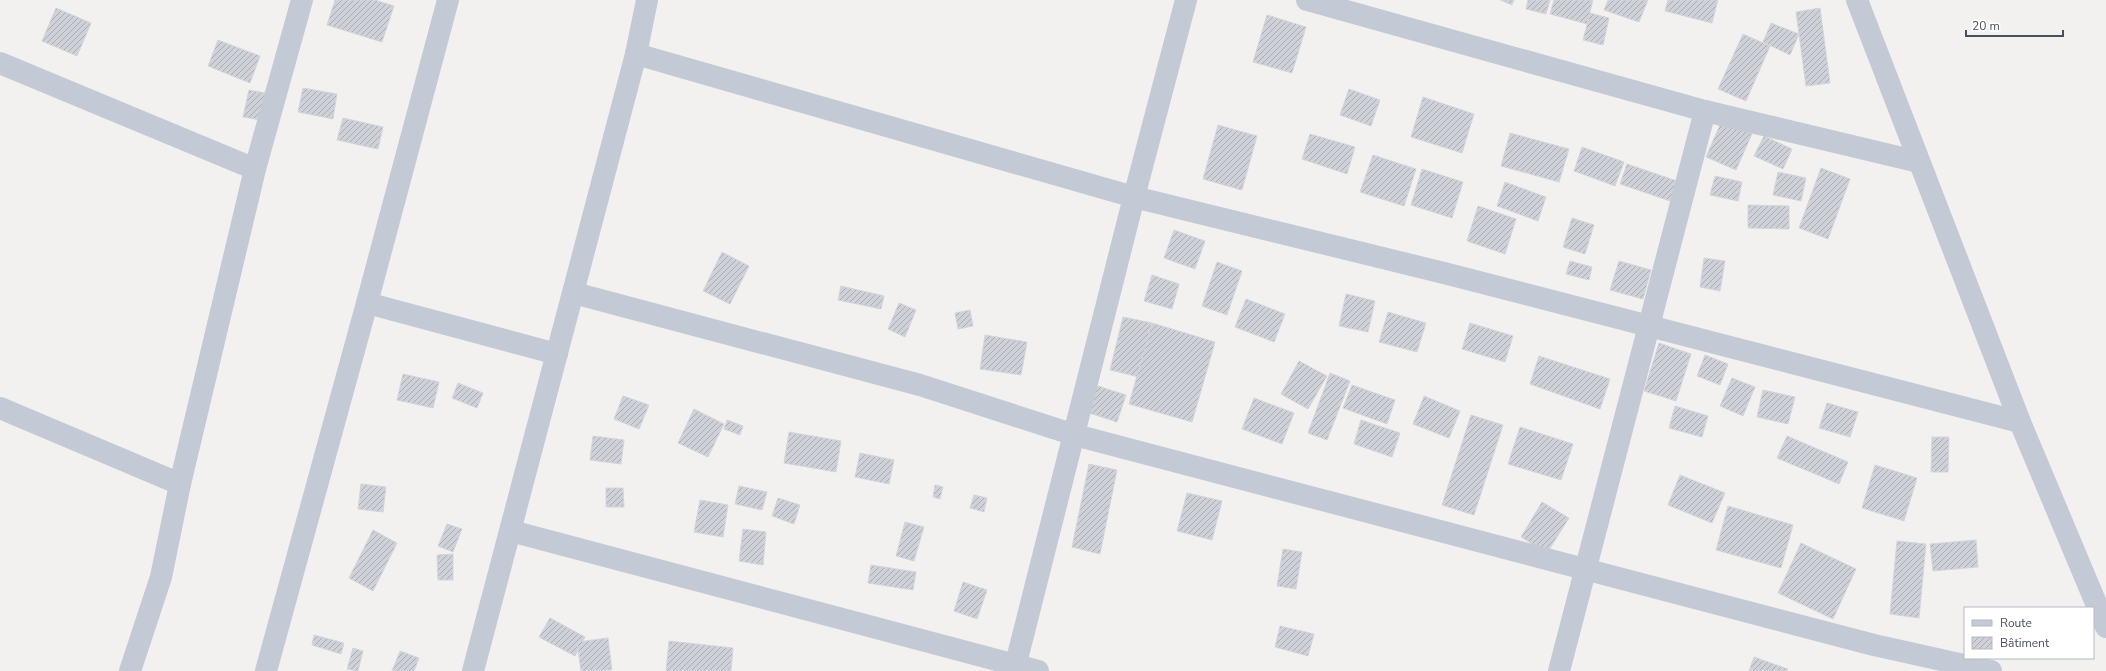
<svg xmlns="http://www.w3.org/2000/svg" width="2106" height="671" viewBox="0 0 2106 671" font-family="'Nunito Sans',sans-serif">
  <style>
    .building { fill: url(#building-hatch); stroke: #d4d5dc }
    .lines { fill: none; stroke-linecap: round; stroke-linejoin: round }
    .minor { stroke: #c4cad5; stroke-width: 22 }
    .tertiary { stroke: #c4cad5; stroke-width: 22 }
  </style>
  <defs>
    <pattern id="building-hatch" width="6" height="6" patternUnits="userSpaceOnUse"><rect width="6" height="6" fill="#cfd1d8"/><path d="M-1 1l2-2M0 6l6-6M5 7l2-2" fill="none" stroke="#aaacb2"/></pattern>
  </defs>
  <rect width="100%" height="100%" fill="#f3f1f0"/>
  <g class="building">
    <path d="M335 0H375L394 6 382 42 327 25Z"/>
    <path d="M1500 0H1514L1512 5Z"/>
    <path d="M1528 0H1550L1546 14 1526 9Z"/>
    <path d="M1554 0H1593L1587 24 1550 14Z"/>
    <path d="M1608 0H1648L1639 22 1604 10Z"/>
    <path d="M1668 0H1718L1712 23 1665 11Z"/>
    <path d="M56 8 91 23 77 56 42 41Z"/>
    <path d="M1820 8 1830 83 1806 86 1796 12Z"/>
    <path d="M1590 13 1609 18 1603 45 1583 40Z"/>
    <path d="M1267 15 1306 27 1292 73 1253 62Z"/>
    <path d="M1771 23 1799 34 1790 55 1763 42Z"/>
    <path d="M1743 34 1770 46 1746 101 1718 89Z"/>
    <path d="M218 40 260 56 250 83 208 66Z"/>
    <path d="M303 88 337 94 333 119 298 112Z"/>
    <path d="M1349 89 1380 100 1371 126 1340 115Z"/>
    <path d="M249 90 271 94 266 121 243 117Z"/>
    <path d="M1423 97 1474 114 1462 153 1411 137Z"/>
    <path d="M343 118 383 127 378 149 337 140Z"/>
    <path d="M1722 120 1752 134 1736 170 1706 157Z"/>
    <path d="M1218 125 1257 136 1242 190 1203 179Z"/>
    <path d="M1510 133 1569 149 1559 182 1501 166Z"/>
    <path d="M1310 134 1355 147 1347 174 1302 159Z"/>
    <path d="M1764 136 1792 149 1783 169 1754 156Z"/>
    <path d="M1582 147 1624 162 1615 186 1574 171Z"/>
    <path d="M1373 155 1416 169 1404 206 1360 192Z"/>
    <path d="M1627 164 1677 181 1670 201 1620 184Z"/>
    <path d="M1821 168 1850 179 1828 239 1799 228Z"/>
    <path d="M1422 169 1463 182 1452 218 1411 205Z"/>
    <path d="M1778 172 1806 178 1801 201 1773 195Z"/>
    <path d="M1715 176 1742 182 1738 201 1710 195Z"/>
    <path d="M1505 182 1546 197 1538 221 1497 206Z"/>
    <path d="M1748 205 1789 206V229L1748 228Z"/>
    <path d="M1478 206 1516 219 1505 254 1467 241Z"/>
    <path d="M1572 218 1594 225 1585 254 1563 247Z"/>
    <path d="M1174 230 1205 241 1195 269 1164 258Z"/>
    <path d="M722 252 749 266 730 304 703 291Z"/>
    <path d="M1704 258 1725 261 1720 291 1700 287Z"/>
    <path d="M1570 261 1592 267 1589 280 1566 274Z"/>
    <path d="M1619 261 1651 270 1643 299 1610 290Z"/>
    <path d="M1217 262 1242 271 1227 315 1202 306Z"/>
    <path d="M1152 275 1179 284 1172 309 1144 301Z"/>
    <path d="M841 286 884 296 881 309 838 300Z"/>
    <path d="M1346 294 1375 301 1368 332 1339 326Z"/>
    <path d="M1246 299 1285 314 1274 342 1235 327Z"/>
    <path d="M899 303 916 310 905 337 888 329Z"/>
    <path d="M970 310 973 326 958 329 955 313Z"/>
    <path d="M1388 312 1426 323 1417 352 1379 342Z"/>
    <path d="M1123 317 1152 323 1139 377 1110 370Z"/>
    <path d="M1152 323 1215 342 1192 422 1129 404Z"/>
    <path d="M1470 323 1513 336 1505 362 1462 349Z"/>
    <path d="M985 335 1027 342 1021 375 980 369Z"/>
    <path d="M1659 343 1691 354 1676 401 1644 391Z"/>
    <path d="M1705 355 1728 364 1720 385 1697 376Z"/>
    <path d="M1539 356 1610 379 1600 409 1530 384Z"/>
    <path d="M1299 361 1327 376 1308 409 1281 394Z"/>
    <path d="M1330 373 1350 381 1327 440 1308 433Z"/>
    <path d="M403 374 439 382 433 408 397 400Z"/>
    <path d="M1732 378 1755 387 1743 416 1720 406Z"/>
    <path d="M458 383 483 393 477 408 452 398Z"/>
    <path d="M1092 384 1126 395 1117 422 1083 411Z"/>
    <path d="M1352 385 1395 400 1387 424 1343 408Z"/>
    <path d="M1763 390 1795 397 1788 424 1757 417Z"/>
    <path d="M623 396 649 405 639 429 614 419Z"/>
    <path d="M1424 396 1460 411 1449 438 1413 424Z"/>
    <path d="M1254 398 1294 413 1282 444 1242 429Z"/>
    <path d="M1827 403 1858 412 1850 437 1819 428Z"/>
    <path d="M1675 406 1708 416 1702 437 1669 428Z"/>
    <path d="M694 409 724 424 708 457 678 443Z"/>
    <path d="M1471 415 1503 425 1474 515 1442 505Z"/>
    <path d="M727 420 743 426 740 435 724 429Z"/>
    <path d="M1361 420 1400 433 1392 457 1354 444Z"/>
    <path d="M1520 427 1573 444 1561 480 1508 464Z"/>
    <path d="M789 432 841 441 836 472 784 463Z"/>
    <path d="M593 436 624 440 621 464 590 460Z"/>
    <path d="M1787 436 1848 462 1839 484 1777 458Z"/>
    <path d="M1932 437H1949L1948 472H1931Z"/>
    <path d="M860 453 894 460 889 484 855 477Z"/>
    <path d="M1089 464 1117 470 1100 554 1072 547Z"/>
    <path d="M1875 465 1917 478 1904 521 1862 508Z"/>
    <path d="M1680 475 1725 493 1712 523 1668 505Z"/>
    <path d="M361 484 386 487 383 512 358 509Z"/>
    <path d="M935 485 943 487 940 499 933 497Z"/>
    <path d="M739 486 767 492 762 510 735 504Z"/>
    <path d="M606 488H623L624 507H606Z"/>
    <path d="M1187 493 1222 501 1212 540 1177 531Z"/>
    <path d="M974 495 987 498 984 512 970 508Z"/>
    <path d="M778 498 800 505 794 524 772 516Z"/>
    <path d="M700 500 728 505 723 537 694 532Z"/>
    <path d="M1542 502 1569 518 1547 553 1521 537Z"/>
    <path d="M1728 506 1793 525 1781 568 1716 550Z"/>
    <path d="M905 522 924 527 914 561 896 556Z"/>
    <path d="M447 524 462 529 453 552 438 546Z"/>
    <path d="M743 529 766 532 763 565 739 561Z"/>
    <path d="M373 530 397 543 373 591 349 578Z"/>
    <path d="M1976 540 1978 567 1933 571 1930 544Z"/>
    <path d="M1897 541 1926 544 1919 618 1890 614Z"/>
    <path d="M1801 543 1856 569 1833 619 1778 593Z"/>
    <path d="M1283 549 1302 552 1296 589 1277 586Z"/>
    <path d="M453 554V580H438L437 555Z"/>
    <path d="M871 565 916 572 913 590 868 583Z"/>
    <path d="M963 582 987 590 977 619 954 611Z"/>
    <path d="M550 618 585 637 575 656 539 637Z"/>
    <path d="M1280 626 1314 634 1308 656 1275 647Z"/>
    <path d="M314 635 344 643 341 654 312 645Z"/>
    <path d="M608 638 612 670 581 671 577 642Z"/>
    <path d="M669 641 733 648 731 671H666Z"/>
    <path d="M353 648 363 651 358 671 347 669Z"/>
    <path d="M400 651 419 658 414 671H392Z"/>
    <path d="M1754 657 1788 669 1787 671H1749Z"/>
  </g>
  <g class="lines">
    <g class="minor">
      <path d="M1307 0 1705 111 1919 162"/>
      <path d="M636 54 1134 197 1444 273 2020 422"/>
      <path d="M0 63 255 169"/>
      <path d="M574 293 920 385 1075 435 1874 645 1991 671"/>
      <path d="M367 303 557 354"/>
      <path d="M0 408 180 484"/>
      <path d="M511 531 1038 671"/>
      <path d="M130 671 161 577 180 484 255 169 302 0"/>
      <path d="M266 671 367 303 448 0"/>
      <path d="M473 671 636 54 647 0"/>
      <path d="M1014 671 1134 197 1186 0"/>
      <path d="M1559 671 1705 111"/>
    </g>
    <path class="tertiary" d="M1857 0 2020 422 2106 627"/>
  </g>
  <rect x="1964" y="607" width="130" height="52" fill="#ffffff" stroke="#b6b9bf"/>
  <rect x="1972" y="620" width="20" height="6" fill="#c4cad5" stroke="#b6b9bf"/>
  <text x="2000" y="627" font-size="12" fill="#48505e">Route</text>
  <rect x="1972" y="637" width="20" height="12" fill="url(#building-hatch)" stroke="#b6b9bf"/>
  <text x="2000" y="647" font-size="12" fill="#48505e">Bâtiment</text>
  <path d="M1966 30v6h97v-6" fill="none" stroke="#48505e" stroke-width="2"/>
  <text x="1972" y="30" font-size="12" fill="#48505e" stroke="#ffffff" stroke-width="3" paint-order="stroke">20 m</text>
</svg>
